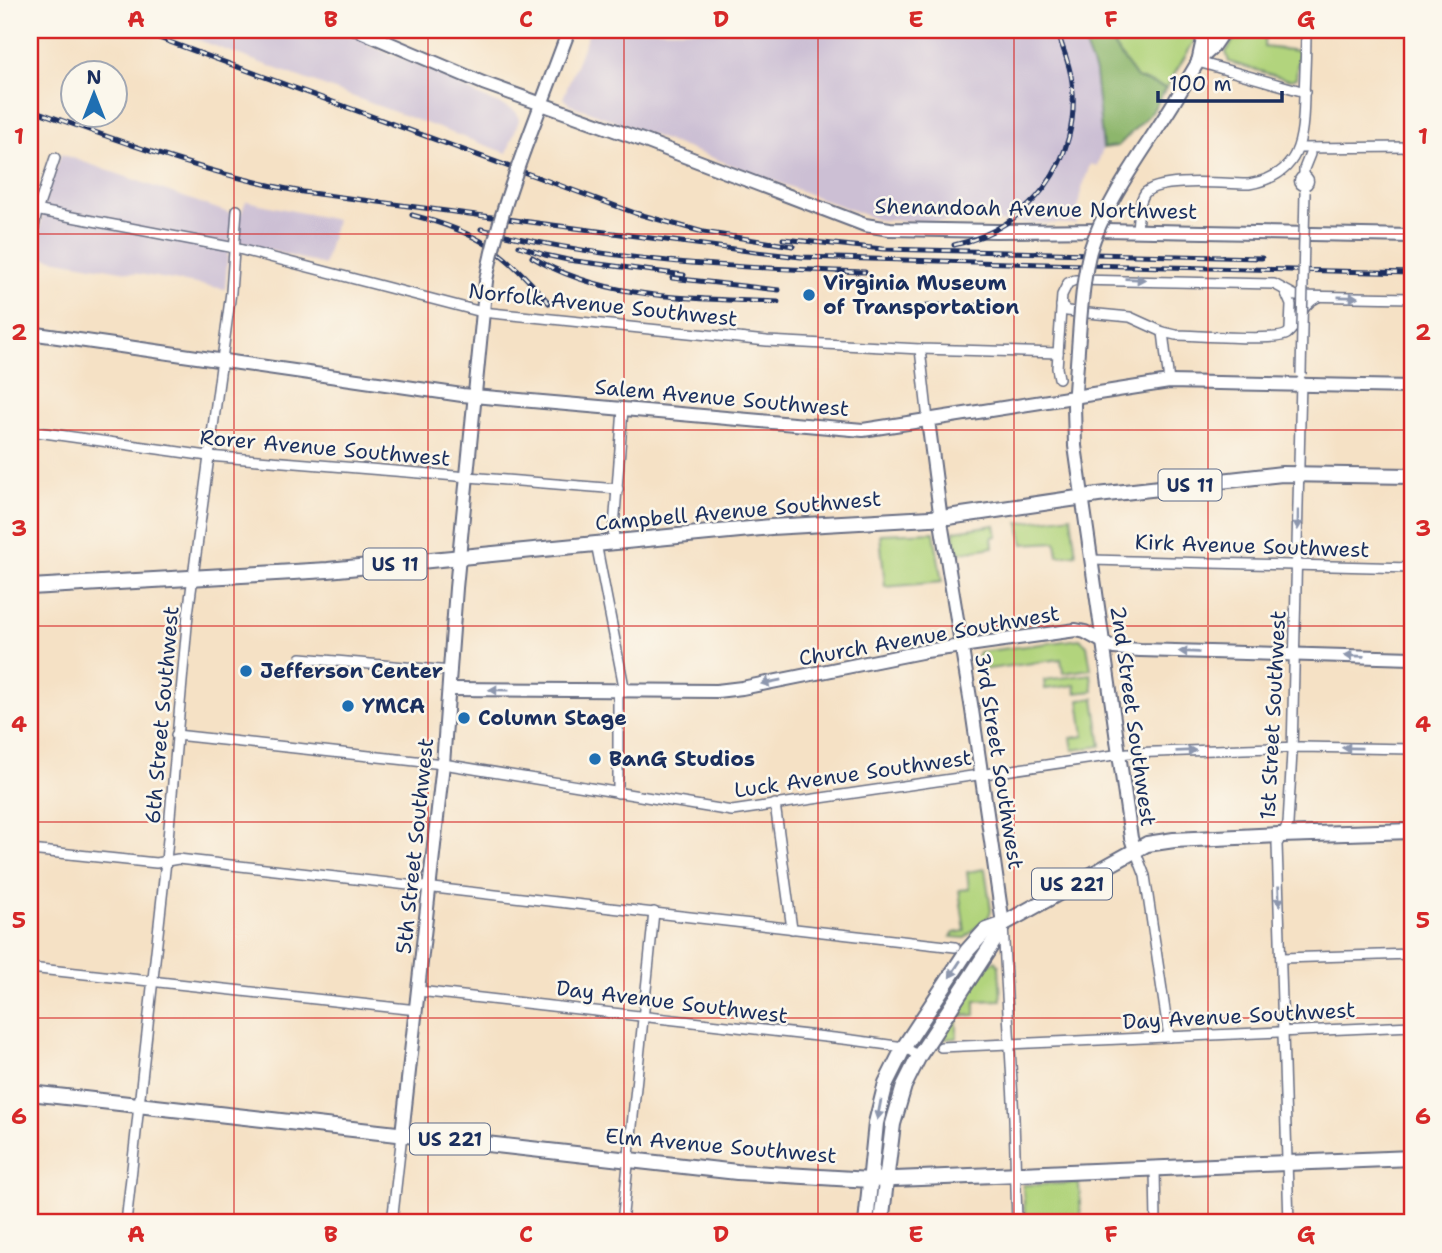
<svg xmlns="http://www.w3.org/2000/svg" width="1442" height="1253" viewBox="0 0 1442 1253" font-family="'Shantell Sans',sans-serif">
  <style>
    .industrial { fill: #ccbfd4 }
    .green { fill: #b2d47d; stroke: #66826e; stroke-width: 2 }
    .forest { fill: #8db66c; stroke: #547265; stroke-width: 2 }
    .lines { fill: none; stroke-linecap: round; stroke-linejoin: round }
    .street-casing { stroke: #676d82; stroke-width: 12 }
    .secondary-casing { stroke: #676d82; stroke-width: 16 }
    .primary-casing { stroke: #676d82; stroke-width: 18 }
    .street { stroke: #fff; stroke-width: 9 }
    .secondary { stroke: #fff; stroke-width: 12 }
    .primary { stroke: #fff; stroke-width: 14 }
    .rail-casing { stroke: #1b2f5e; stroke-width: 5 }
    .rail { stroke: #fbf7ec; stroke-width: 2.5; stroke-dasharray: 8; stroke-linecap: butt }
    .street-bridge-casing { stroke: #676d82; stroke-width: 12; stroke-linecap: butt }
    .secondary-bridge-casing { stroke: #676d82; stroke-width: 16; stroke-linecap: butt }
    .street-bridge { stroke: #fff; stroke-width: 9 }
    .secondary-bridge { stroke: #fff; stroke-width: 12 }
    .oneway { fill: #8d97ae }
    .grid { fill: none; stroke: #d62828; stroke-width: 2; stroke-opacity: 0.55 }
    .poi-dot { fill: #1f6fb2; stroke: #fbf7ec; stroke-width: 2.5 }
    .labels { text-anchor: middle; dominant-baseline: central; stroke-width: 5; stroke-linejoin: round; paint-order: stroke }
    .shield { fill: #fbf7ec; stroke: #5e6b89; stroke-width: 2 }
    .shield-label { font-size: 19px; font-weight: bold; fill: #1b2f5e }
    .street-label { font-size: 21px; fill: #1b2f5e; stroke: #fbf7ec }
    .poi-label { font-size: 21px; font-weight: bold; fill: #1b2f5e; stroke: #fbf7ec; text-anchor: start }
    .neatline { fill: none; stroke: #d62828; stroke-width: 2.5 }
    .grid-label { font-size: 23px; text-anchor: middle; font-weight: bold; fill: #d62828 }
  </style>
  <rect width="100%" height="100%" fill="#fbf7ec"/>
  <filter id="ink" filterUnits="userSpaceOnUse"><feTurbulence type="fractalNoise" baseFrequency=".0143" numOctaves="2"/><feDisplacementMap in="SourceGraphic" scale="14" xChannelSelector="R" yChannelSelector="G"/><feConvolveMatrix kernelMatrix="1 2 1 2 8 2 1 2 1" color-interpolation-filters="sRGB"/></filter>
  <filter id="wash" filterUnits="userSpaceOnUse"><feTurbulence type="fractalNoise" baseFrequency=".00686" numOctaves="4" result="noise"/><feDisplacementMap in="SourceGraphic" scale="28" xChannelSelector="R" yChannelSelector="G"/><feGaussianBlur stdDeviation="1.57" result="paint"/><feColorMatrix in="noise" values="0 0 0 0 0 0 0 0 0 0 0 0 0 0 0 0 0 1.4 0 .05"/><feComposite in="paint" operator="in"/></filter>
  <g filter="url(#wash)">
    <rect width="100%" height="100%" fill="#f5e1c5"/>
    <g class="industrial">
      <path d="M171 30H374L368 45 432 70 479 96 511 109 517 113 519 120 507 153Z"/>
      <path d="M590 30H1079L1095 72 1103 148 1097 166 1090 164 1080 195 1076 224 878 220 569 104 563 98Z"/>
      <path d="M61 154 229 213 241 214 246 201 336 220 324 265 229 239 225 289 35 256 45 200Z"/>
    </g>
    <g class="green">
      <path d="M1106 30H1201L1166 88 1137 78 1108 38Z"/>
      <path d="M1240 30H1265L1264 47 1299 51 1296 78 1290 80 1229 62 1226 52Z"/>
      <path d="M1071 516 1076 554 1058 556 1056 542 1023 544 1019 523Z"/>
      <path d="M995 525 997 536 992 537 993 547 957 553 954 531Z"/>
      <path d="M934 532 942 582 885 587 880 534Z"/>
      <path d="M1080 639 1087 645 1091 669 1063 673 1061 659 982 670 975 662 979 652Z"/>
      <path d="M1091 674 1093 691 1076 693 1075 685 1045 689 1044 680Z"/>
      <path d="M1094 698 1101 746 1073 750 1071 738 1084 736 1079 700Z"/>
      <path d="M985 869 991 910 989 916 965 938 951 937 954 933 965 931 959 890 969 889 967 872Z"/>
      <path d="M995 961 999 966 1001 1000 975 1001V1015L957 1016V1038L944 1039 941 1037 987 965Z"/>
      <path d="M1079 1183 1081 1223H1025L1023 1185Z"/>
    </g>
    <path class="forest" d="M1079 30H1106L1108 38 1137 78 1166 88 1152 112 1118 146 1103 148 1095 72Z"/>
  </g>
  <g filter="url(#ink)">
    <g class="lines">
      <g class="street-casing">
        <g id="street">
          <path d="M1198 62 1305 92"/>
          <path d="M1299 148 1412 147"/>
          <path d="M1304 176V169L1310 154"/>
          <circle cx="1304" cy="181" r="4.5"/>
          <path d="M30 209 235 248 482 312 767 341 920 349 1058 353"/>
          <path d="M1137 231C1138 219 1138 203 1145 193 1159 177 1227 184 1249 184 1301 175 1303 140 1304 95 1305 73 1306 51 1306 30"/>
          <path d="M30 250 37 211 55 158"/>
          <path d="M1285 291 1291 305 1290 329"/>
          <path d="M1061 306 1067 311 1130 317 1163 332 1176 335C1195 335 1276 342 1287 334 1302 322 1298 306 1318 297"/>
          <path d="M1163 332 1169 382"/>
          <path d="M920 349 928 420"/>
          <path d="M1059 378 1057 368 1062 295 1068 283 1075 280 1274 284 1296 296 1412 298"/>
          <path d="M30 431 208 456 618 489"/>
          <path d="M613 541 623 409"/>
          <path d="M596 543 625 692"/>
          <path d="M1091 560 1412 568"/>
          <path d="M301 658 451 671"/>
          <path d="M176 735 443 764 732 811 1128 753 1300 747 1412 749"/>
          <path d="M618 793V692"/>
          <path d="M775 804 792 929"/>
          <path d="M30 850 156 863 178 859 955 947"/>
          <path d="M1135 850 1145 876 1169 1037"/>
          <path d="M1003 925 1014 1118 1017 1223"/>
          <path d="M1282 958 1412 954"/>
          <path d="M30 968 417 1010"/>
          <path d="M419 991 852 1040 904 1047 919 1056"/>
          <path d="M941 1047 1412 1026"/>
          <path d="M1155 1169 1156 1223"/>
          <path d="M30 1215 99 1223"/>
          <path d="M126 1223 166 861 188 614 231 292 237 210"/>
          <path d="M392 1223 402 1134"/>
          <path d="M622 1223 654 912"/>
          <path d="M1289 1223 1277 844 1288 824 1292 752 1301 381"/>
        </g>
      </g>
      <g class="secondary-casing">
        <g id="secondary">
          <path d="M358 30 483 83 645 141 865 225 890 229 996 231 1104 230 1412 236"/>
          <path d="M1198 61 1211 49 1224 30"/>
          <path d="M1173 104 1198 62 1202 44 1210 30"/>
          <path d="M524 150 569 30"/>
          <path d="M1080 322 1074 405 1075 446 1131 838 1135 850"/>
          <path d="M30 333 462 395 863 430 1169 382 1412 387"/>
          <path d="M928 420 942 528 972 710 1003 924"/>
          <path d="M449 689 717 691 742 688 926 651 1076 630 1085 632 1114 648 1140 650 1412 658"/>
          <path d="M402 1134 443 764 456 588 486 281"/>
        </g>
      </g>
      <g class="primary-casing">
        <g id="primary">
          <path d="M30 587 328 570 771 527 948 517 1098 495 1282 474 1412 476"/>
          <path d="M30 1093 737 1172 870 1180 1412 1158"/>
          <path d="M866 1223 876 1123 886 1083 904 1047 967 951 986 930 1003 924 1147 844 1174 840 1280 835 1412 831"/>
          <path d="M881 1223 893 1124 904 1086 919 1056 994 941 1003 924"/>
        </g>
      </g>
      <use href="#street" class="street"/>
      <use href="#secondary" class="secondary"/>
      <use href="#primary" class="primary"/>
      <g class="rail-casing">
        <g id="rail">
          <path d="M137 30 635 213 703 232 793 246"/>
          <path d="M30 109C120 141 209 175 303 192L756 252 801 257 1044 264 1412 273"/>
          <path d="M412 215C481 233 502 250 549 303"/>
          <path d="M481 229C608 262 736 268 865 272"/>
          <path d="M783 239 883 249 1262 258"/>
          <path d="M954 245C1030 228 1082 160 1072 82 1070 64 1062 47 1057 30"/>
          <path d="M519 246 545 255 568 260 684 275"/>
          <path d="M532 257C605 301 696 298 778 302"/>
          <path d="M672 278 779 290"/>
          <path d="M927 305 981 306"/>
        </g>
      </g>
      <use href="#rail" class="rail"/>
      <g class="street-bridge-casing">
        <path id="street-bridge" d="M1301 374 1305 192"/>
      </g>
      <g class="secondary-bridge-casing">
        <g id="secondary-bridge">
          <path d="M486 281C494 236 508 194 524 150"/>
          <path d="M1080 322C1082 298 1084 274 1090 251 1104 203 1146 148 1173 104"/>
        </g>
      </g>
      <use href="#street-bridge" class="street-bridge"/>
      <use href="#secondary-bridge" class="secondary-bridge"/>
    </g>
    <defs><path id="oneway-solid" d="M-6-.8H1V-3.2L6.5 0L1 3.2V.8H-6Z" transform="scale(1.75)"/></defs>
    <g class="oneway">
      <use href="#oneway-solid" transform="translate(1135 279) rotate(2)"/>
      <use href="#oneway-solid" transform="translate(1348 297) rotate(1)"/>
      <use href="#oneway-solid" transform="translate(1298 520) rotate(91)"/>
      <use href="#oneway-solid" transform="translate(1189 652) rotate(-178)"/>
      <use href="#oneway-solid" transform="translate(1354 656) rotate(-178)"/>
      <use href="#oneway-solid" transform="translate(771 682) rotate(169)"/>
      <use href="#oneway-solid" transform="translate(499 690) rotate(-179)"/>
      <use href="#oneway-solid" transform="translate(1352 748) rotate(-179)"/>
      <use href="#oneway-solid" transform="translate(1186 751) rotate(-2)"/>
      <use href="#oneway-solid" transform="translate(1279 896) rotate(88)"/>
      <use href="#oneway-solid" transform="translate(955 969) rotate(123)"/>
      <use href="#oneway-solid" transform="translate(879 1110) rotate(101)"/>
    </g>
  </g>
  <path class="grid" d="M234 30V1223M428 30V1223M624 30V1223M818 30V1223M1014 30V1223M1208 30V1223M30 234H1412M30 430H1412M30 626H1412M30 822H1412M30 1018H1412"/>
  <g class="poi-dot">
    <circle cx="809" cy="295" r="7"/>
    <circle cx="246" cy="671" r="7"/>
    <circle cx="348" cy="706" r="7"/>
    <circle cx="464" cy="718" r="7"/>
    <circle cx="595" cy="759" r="7"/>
  </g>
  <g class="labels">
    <g class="shield">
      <rect x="1158.5" y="469.5" width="63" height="31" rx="5"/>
      <rect x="363.5" y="548.5" width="63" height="31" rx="5"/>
      <rect x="1032" y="868.5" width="80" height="31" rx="5"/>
      <rect x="410" y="1123.5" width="80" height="31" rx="5"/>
    </g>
    <g class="shield-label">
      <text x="1190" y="485">US 11</text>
      <text x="395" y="564">US 11</text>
      <text x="1072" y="884">US 221</text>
      <text x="450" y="1139">US 221</text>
    </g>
    <g class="street-label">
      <text transform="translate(1036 209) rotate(1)">Shenandoah Avenue Northwest</text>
      <text transform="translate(603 305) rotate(6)">Norfolk Avenue Southwest</text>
      <text transform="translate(722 398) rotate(5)">Salem Avenue Southwest</text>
      <text transform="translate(325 448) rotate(5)">Rorer Avenue Southwest</text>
      <text transform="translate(738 511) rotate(-5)">Campbell Avenue Southwest</text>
      <text transform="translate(1252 546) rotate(2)">Kirk Avenue Southwest</text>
      <text transform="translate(929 636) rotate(-10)">Church Avenue Southwest</text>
      <text transform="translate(162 715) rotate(-85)">6th Street Southwest</text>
      <text transform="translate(1273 715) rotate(-87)">1st Street Southwest</text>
      <text transform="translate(1133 716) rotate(82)">2nd Street Southwest</text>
      <text transform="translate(999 761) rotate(81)">3rd Street Southwest</text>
      <text transform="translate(853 774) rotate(-8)">Luck Avenue Southwest</text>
      <text transform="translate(415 846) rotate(-84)">5th Street Southwest</text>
      <text transform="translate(672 1002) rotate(7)">Day Avenue Southwest</text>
      <text transform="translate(1239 1016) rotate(-3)">Day Avenue Southwest</text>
      <text transform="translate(721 1146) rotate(5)">Elm Avenue Southwest</text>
    </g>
    <g class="poi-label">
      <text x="823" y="283">Virginia Museum<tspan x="823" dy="24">of Transportation</tspan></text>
      <text x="260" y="671">Jefferson Center</text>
      <text x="362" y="706">YMCA</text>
      <text x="478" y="718">Column Stage</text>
      <text x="609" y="759">BanG Studios</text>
    </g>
  </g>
  <rect width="1442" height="1253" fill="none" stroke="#fbf7ec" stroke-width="77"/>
  <g transform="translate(94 94)"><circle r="33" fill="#fbf7ec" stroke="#a1a7b3" stroke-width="2"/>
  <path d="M0-5L12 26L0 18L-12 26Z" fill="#1f6fb2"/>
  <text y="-10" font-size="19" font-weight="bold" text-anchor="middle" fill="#1b2f5e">N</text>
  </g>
  <path d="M1158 91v10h124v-10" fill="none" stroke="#1b2f5e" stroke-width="3.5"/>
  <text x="1169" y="91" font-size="21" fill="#1b2f5e" stroke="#fbf7ec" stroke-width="5" paint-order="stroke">100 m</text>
  <rect x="38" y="38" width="1366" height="1176" class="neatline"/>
  <g class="grid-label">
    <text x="136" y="27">A</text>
    <text x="331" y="27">B</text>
    <text x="526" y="27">C</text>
    <text x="721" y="27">D</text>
    <text x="916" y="27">E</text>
    <text x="1111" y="27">F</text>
    <text x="1306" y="27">G</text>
    <text x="19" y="144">1</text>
    <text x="1423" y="144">1</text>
    <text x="19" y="340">2</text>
    <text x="1423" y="340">2</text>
    <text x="19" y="536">3</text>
    <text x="1423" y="536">3</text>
    <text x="19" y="732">4</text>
    <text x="1423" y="732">4</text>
    <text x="19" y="928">5</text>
    <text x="1423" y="928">5</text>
    <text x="19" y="1124">6</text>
    <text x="1423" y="1124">6</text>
    <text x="136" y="1242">A</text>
    <text x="331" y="1242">B</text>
    <text x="526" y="1242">C</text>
    <text x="721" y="1242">D</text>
    <text x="916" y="1242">E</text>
    <text x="1111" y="1242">F</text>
    <text x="1306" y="1242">G</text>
  </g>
</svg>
